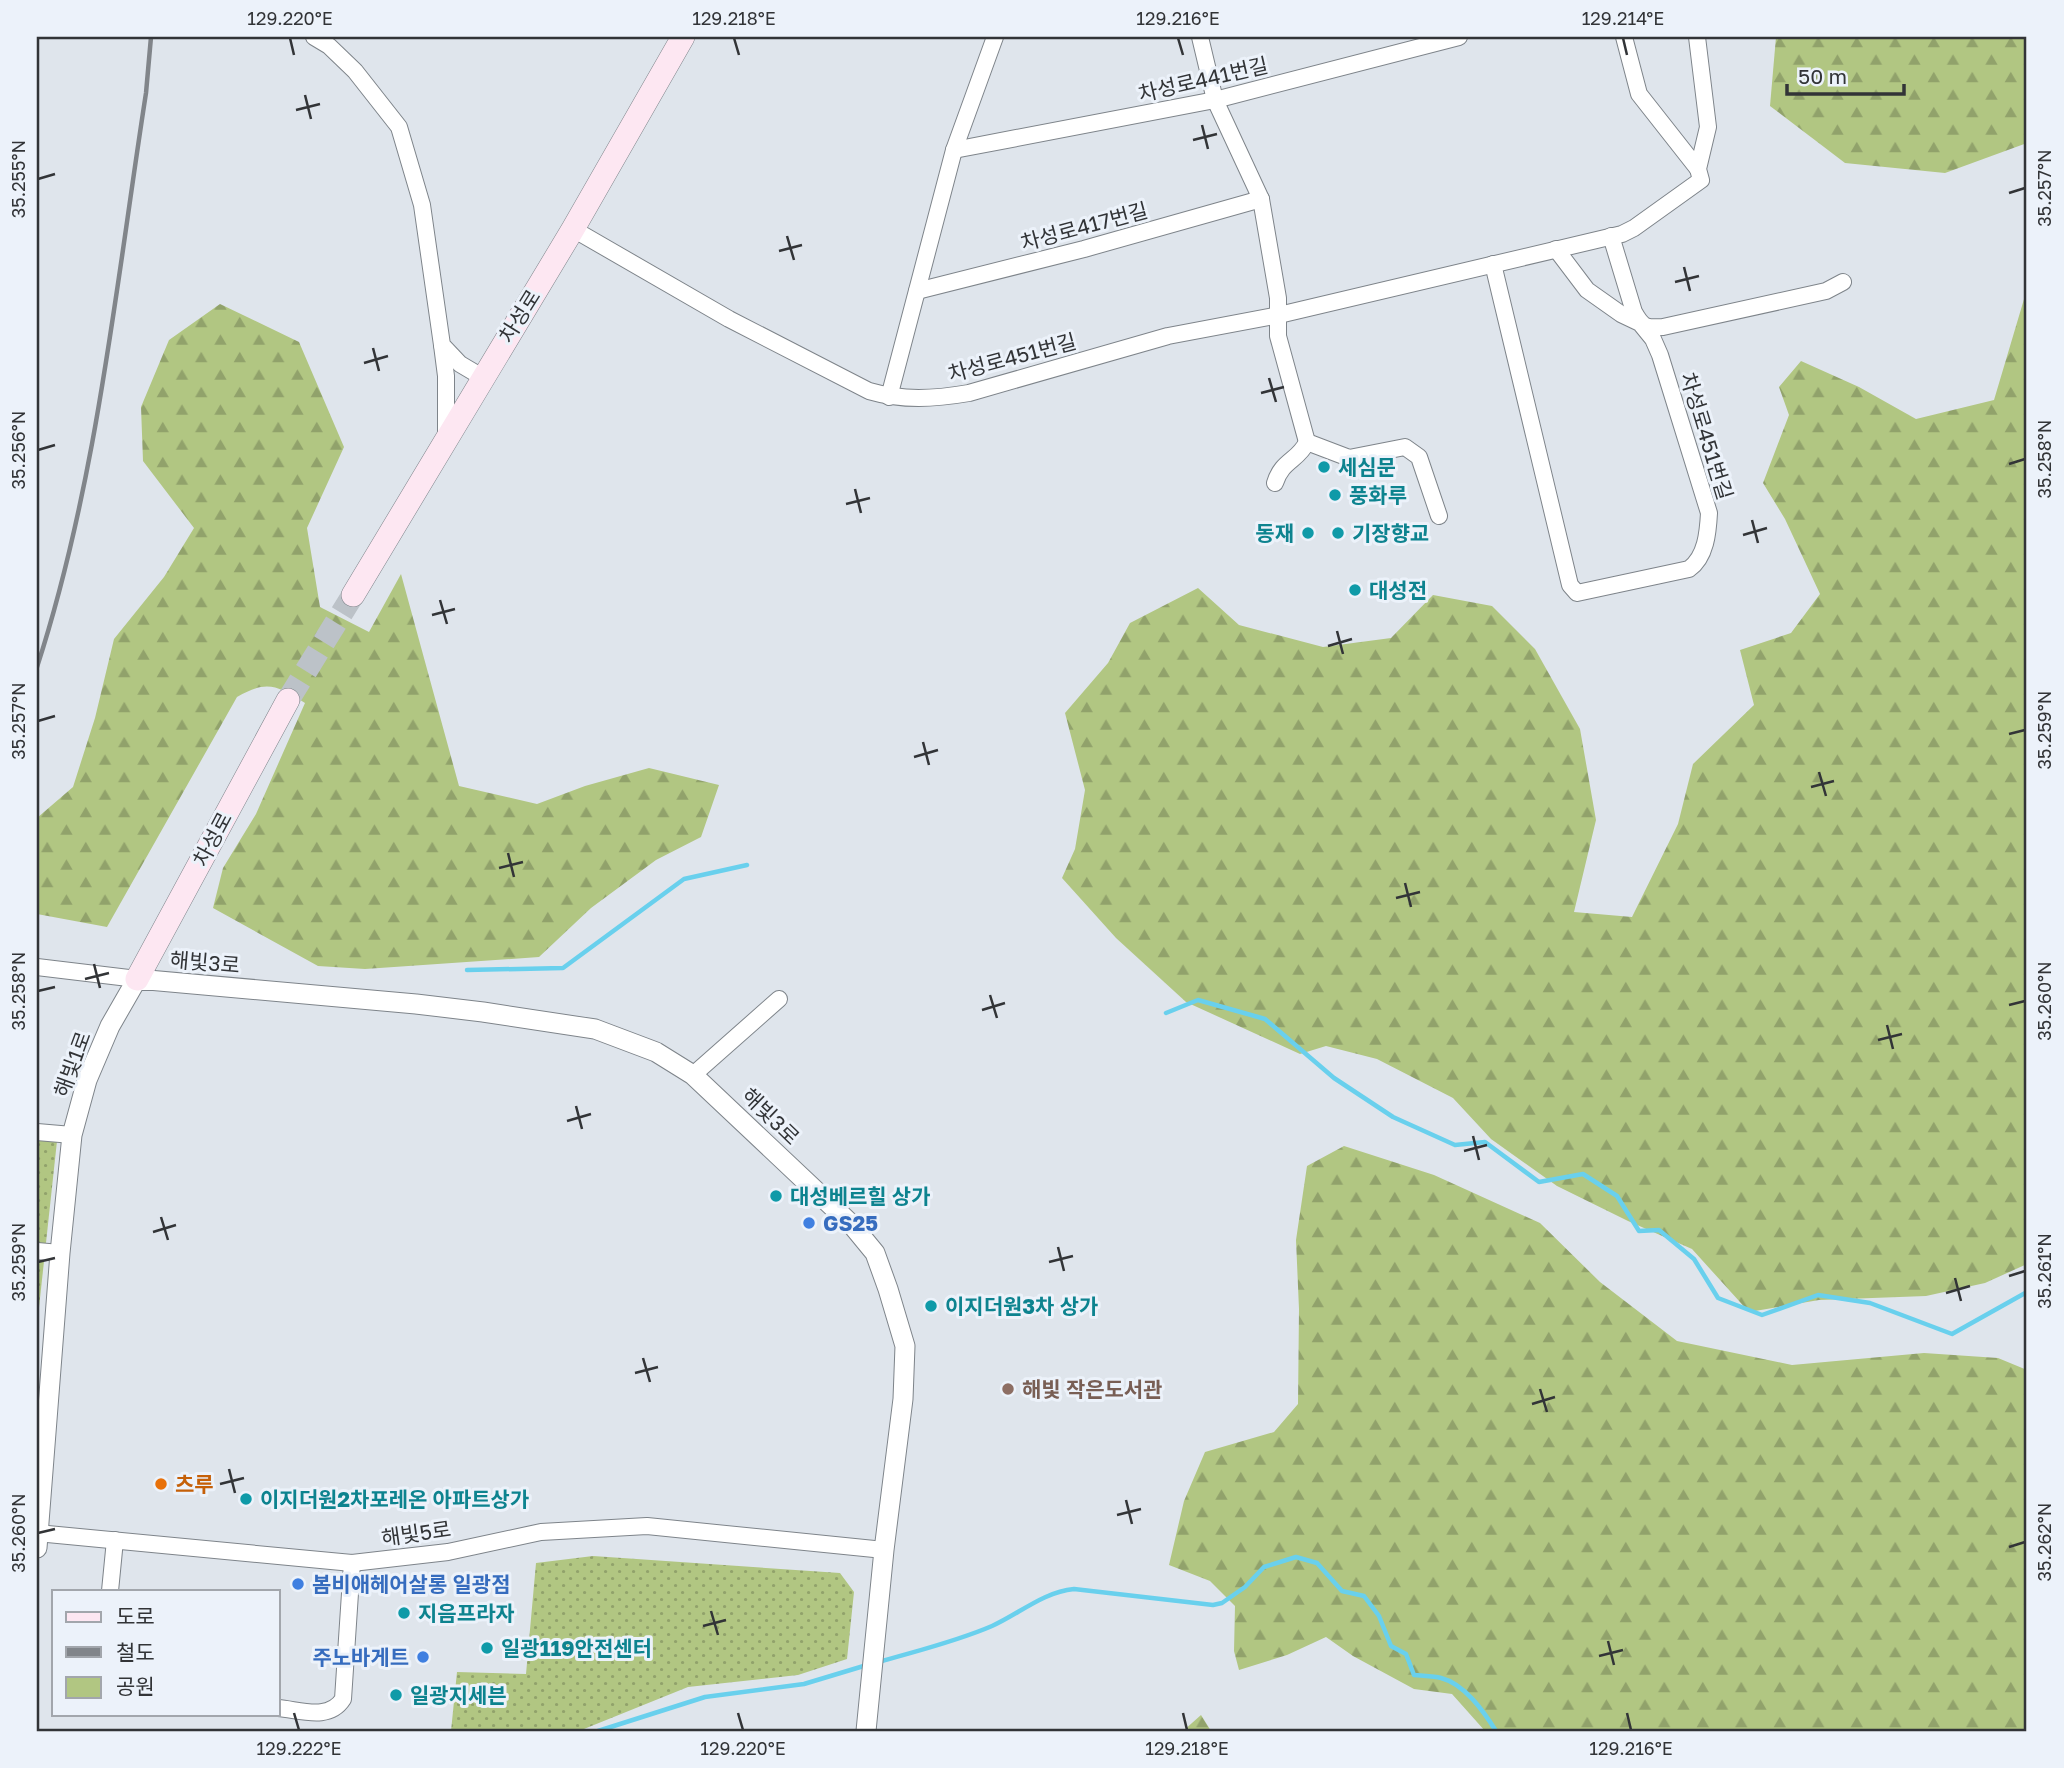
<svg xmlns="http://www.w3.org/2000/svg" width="2064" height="1768" viewBox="0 0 2064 1768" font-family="'Golos Text','Noto Sans KR',sans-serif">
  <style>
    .green { fill: url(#green-dots) }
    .forest { fill: url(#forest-firs) }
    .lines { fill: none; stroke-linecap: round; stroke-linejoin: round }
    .stream { stroke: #69d0ed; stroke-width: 4.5 }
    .secondary-tunnel { stroke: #bcc2c8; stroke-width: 23; stroke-dasharray: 23 11; stroke-linecap: butt }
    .minor-casing { stroke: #7e848a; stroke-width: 18 }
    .tertiary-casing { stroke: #7e848a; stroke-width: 21 }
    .secondary-casing { stroke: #7e848a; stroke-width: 24 }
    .minor { stroke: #fff; stroke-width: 16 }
    .tertiary { stroke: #fff; stroke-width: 19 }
    .secondary { stroke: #fde7f2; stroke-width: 23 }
    .rail { stroke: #81858a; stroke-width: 4.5 }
    .ticks { fill: none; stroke: #323437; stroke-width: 2.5 }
    .culture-dot { fill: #0f9aa8; stroke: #ecf2fa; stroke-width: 2.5 }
    .shop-dot { fill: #3f7fe0; stroke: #ecf2fa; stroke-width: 2.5 }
    .education-dot { fill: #8d6e63; stroke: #ecf2fa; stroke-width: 2.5 }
    .food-dot { fill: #e8710a; stroke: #ecf2fa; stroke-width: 2.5 }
    .labels { text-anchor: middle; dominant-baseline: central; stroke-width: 6; stroke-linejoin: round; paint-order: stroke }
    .street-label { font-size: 21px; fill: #323437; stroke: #ecf2fa }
    .culture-label { font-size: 21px; font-weight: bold; fill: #0d838f; stroke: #ecf2fa; text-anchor: start }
    .shop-label { font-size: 21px; font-weight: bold; fill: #366cbe; stroke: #ecf2fa; text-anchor: start }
    .education-label { font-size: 21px; font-weight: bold; fill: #785e54; stroke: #ecf2fa; text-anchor: start }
    .food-label { font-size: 21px; font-weight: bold; fill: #c56008; stroke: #ecf2fa; text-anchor: start }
    .neatline { fill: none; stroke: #323437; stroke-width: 2.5 }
    .ticks-label { font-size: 18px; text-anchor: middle; fill: #323437 }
  </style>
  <defs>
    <pattern id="green-dots" width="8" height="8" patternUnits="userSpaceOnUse" patternTransform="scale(1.75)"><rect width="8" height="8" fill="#b1c682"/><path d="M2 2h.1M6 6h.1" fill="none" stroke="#91a26b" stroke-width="1.8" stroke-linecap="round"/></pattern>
    <pattern id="forest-firs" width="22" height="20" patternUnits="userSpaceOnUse" patternTransform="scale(1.75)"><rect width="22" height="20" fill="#b1c682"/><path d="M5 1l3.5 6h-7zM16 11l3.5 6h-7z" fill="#91a26b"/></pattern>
  </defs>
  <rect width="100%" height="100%" fill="#dfe5ec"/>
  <g class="green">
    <path d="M37 1140 57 1141 37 1326Z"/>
    <path d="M593 1556 840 1573 854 1592 847 1659 798 1675 688 1687 579 1731H451L457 1672 526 1674 536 1563Z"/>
  </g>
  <g class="forest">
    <path d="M1776 37H2027V143L1945 173 1845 163 1770 106Z"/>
    <path d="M2027 289V1264L1985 1283 1926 1296 1819 1300 1749 1312 1692 1249 1628 1221 1557 1186 1491 1139 1453 1098 1377 1059 1326 1046 1300 1054 1186 1002 1116 938 1062 878 1075 849 1085 790 1065 713 1108 663 1130 623 1198 588 1239 625 1323 647 1391 638 1433 595 1492 606 1535 649 1580 729 1596 820 1574 912 1632 917 1678 824 1693 764 1754 705 1740 650 1791 633 1820 594 1785 519 1763 483 1789 415 1779 387 1801 361 1859 387 1916 419 1994 400Z"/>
    <path d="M220 304 299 342 344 447 307 528 320 607 369 632 401 574 459 786 537 804 585 786 649 768 719 785 701 837 656 860 591 908 539 957 365 969 318 966 213 908 223 868 256 814 305 703C276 685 267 680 237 697L107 927 37 914V818L73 787 95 718 114 639 164 577 194 528 143 461 141 407 169 340Z"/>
    <path d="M1344 1146 1434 1175 1540 1223 1600 1282 1677 1341 1792 1365 1924 1353 1998 1358 2027 1370V1731H1485L1452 1694 1414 1689 1353 1656 1326 1637 1287 1655 1239 1670 1234 1651 1235 1606 1210 1581 1169 1565 1184 1501 1205 1452 1274 1432 1298 1404 1299 1309 1296 1240 1307 1166Z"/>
    <path d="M1201 1715 1211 1731H1183Z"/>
  </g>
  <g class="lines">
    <g class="stream">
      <path d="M467 970 563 968 684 879 747 865"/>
      <path d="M1166 1013 1198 1000 1265 1019 1334 1078 1393 1117 1455 1145 1485 1142 1539 1182 1583 1174 1617 1196 1639 1231 1659 1230 1694 1259 1718 1298 1762 1315 1818 1295 1870 1303 1952 1334 2027 1292"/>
      <path d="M879 1662C916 1651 955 1642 992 1626 1019 1614 1043 1592 1074 1589L1213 1605 1222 1603 1245 1587 1264 1567 1296 1557 1317 1563 1342 1591 1364 1596 1379 1616 1391 1646 1406 1654 1414 1675C1423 1676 1433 1676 1441 1678 1465 1684 1484 1712 1496 1731"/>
      <path d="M598 1731 705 1697 804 1684 867 1665"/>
    </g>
    <path class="secondary-tunnel" d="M288 700 353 595"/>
    <g class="minor-casing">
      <g id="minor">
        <path d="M314 37 329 46 355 71 399 127 422 205 442 345 460 364 482 377"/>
        <path d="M1200 37 1215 100 1261 199 1278 298V336L1307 442"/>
        <path d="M1624 37 1639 94 1698 169"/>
        <path d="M954 150 1215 100 1459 37"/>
        <path d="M573 229 729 319 869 391C903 401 934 399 969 393L1168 336 1279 315 1622 234 1634 228 1701 180 1698 169 1708 127 1697 37"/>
        <path d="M1611 236 1634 312C1643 328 1646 328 1663 327L1826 291 1843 282"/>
        <path d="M1493 264 1570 585 1577 593 1689 569C1706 557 1708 532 1709 513L1660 355 1653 339 1640 323 1621 314 1587 290 1556 249"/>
        <path d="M917 291 1084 249 1261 199"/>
        <path d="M442 345 446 376V440"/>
        <path d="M889 397 954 150 995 37"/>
        <path d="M1307 442 1349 458 1405 447 1419 457 1439 516"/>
        <path d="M1275 483C1282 460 1298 461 1307 442"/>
        <path d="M37 967 137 979"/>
        <path d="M693 1075 779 999"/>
        <path d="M37 1132 72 1135"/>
        <path d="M37 1251 60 1253"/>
        <path d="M37 1533 352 1563 448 1552 541 1532 647 1526 884 1550"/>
        <path d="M110 1591 115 1540"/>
        <path d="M278 1708C301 1710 329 1721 343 1699L352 1563"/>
      </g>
    </g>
    <g class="tertiary-casing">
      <path id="tertiary" d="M37 1548 60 1253 72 1135 87 1080 110 1026 137 979 416 1004 483 1012 595 1029 656 1052 693 1075 852 1225 875 1253 888 1289 905 1346 903 1399 884 1550 866 1731"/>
    </g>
    <g class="secondary-casing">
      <g id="secondary">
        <path d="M353 595 573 229 683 37"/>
        <path d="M137 979 288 700"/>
      </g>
    </g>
    <use href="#minor" class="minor"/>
    <use href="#tertiary" class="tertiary"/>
    <use href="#secondary" class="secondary"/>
    <path class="rail" d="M37 667C97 482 116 285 146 93L151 37"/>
  </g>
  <path class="ticks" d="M290 38 294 55M734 38 739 55M1178 38 1183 55M1623 38 1627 55M305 95 311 119M296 110 320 104M1202 125 1208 149M1193 140 1217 134M38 179 55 174M2009 193 2025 188M787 236 794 260M779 251 802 245M1684 267 1690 291M1675 282 1699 276M373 348 379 371M364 363 388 356M1269 378 1276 402M1261 393 1284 387M38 450 55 445M2009 464 2025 459M855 489 861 513M846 504 870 498M1752 520 1758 543M1743 535 1767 528M440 600 447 624M432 615 455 609M1337 631 1343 654M1328 646 1352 639M38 721 55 716M2009 734 2025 730M923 742 929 765M914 757 938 750M1819 772 1826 796M1811 787 1834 781M508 853 514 877M499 868 523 862M1405 883 1411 907M1396 898 1420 892M94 964 100 988M85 979 109 973M38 991 55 987M990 995 997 1018M2009 1005 2025 1001M982 1010 1005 1003M1887 1025 1893 1049M1878 1040 1902 1034M576 1106 582 1129M567 1121 591 1114M1473 1136 1479 1160M1464 1151 1487 1145M161 1217 168 1240M153 1232 176 1225M1058 1247 1064 1271M38 1262 55 1258M1049 1262 1073 1256M2009 1276 2025 1271M1955 1278 1961 1301M1946 1293 1970 1286M643 1358 650 1382M635 1373 658 1367M1540 1389 1547 1412M1532 1404 1555 1397M229 1469 235 1493M220 1484 244 1478M1126 1500 1132 1524M1117 1515 1141 1509M38 1533 55 1529M2009 1547 2025 1542M711 1611 718 1635M703 1626 726 1620M1608 1641 1614 1665M1599 1656 1623 1650M294 1713 299 1730M738 1713 743 1730M1183 1713 1187 1730M1627 1713 1631 1730"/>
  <g class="culture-dot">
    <circle cx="1324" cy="467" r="7"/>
    <circle cx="1335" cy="495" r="7"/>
    <circle cx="1308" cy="533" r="7"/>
    <circle cx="1338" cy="533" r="7"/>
    <circle cx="1355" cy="590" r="7"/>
    <circle cx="776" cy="1196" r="7"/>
    <circle cx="931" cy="1306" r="7"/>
    <circle cx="246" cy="1499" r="7"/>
    <circle cx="404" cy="1613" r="7"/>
    <circle cx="487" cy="1648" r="7"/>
    <circle cx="396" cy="1695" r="7"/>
  </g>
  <g class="shop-dot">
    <circle cx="809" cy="1223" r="7"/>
    <circle cx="298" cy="1584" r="7"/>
    <circle cx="423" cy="1657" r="7"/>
  </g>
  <circle class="education-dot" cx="1008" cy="1389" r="7"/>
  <circle class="food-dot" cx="161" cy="1484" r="7"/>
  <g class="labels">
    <g class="street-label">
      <text transform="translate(1203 79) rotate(-13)">차성로441번길</text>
      <text transform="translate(1084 226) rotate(-15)">차성로417번길</text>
      <text transform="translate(519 316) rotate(-58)">차성로</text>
      <text transform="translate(1012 357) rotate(-15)">차성로451번길</text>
      <text transform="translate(1707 436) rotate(73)">차성로451번길</text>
      <text transform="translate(212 839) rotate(-62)">차성로</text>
      <text transform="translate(205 962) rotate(5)">해빛3로</text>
      <text transform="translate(72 1064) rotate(-70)">해빛1로</text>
      <text transform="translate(771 1116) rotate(44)">해빛3로</text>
      <text transform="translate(416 1533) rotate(-8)">해빛5로</text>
    </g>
    <g class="culture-label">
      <text x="1338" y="467">세심문</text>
      <text x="1349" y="495">풍화루</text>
      <text x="1294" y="533" text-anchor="end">동재</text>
      <text x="1352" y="533">기장향교</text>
      <text x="1369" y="590">대성전</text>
      <text x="790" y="1196">대성베르힐 상가</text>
      <text x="945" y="1306">이지더원3차 상가</text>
      <text x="260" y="1499">이지더원2차포레온 아파트상가</text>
      <text x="418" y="1613">지음프라자</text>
      <text x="501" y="1648">일광119안전센터</text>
      <text x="410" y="1695">일광지세븐</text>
    </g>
    <g class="shop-label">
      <text x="823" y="1223">GS25</text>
      <text x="312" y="1584">봄비애헤어살롱 일광점</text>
      <text x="409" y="1657" text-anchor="end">주노바게트</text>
    </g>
    <g class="education-label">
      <text x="1022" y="1389">해빛 작은도서관</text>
    </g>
    <g class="food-label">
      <text x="175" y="1484">츠루</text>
    </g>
  </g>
  <rect width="2064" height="1768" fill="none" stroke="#ecf2fa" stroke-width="77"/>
  <rect x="52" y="1590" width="228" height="126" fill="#ecf2fa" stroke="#a2a6ac" stroke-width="2"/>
  <rect x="66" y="1612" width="35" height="10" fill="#fde7f2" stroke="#a2a6ac" stroke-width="2"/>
  <text x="116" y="1624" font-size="21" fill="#323437">도로</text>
  <rect x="66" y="1647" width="35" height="10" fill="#81858a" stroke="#a2a6ac" stroke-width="2"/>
  <text x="116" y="1660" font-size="21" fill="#323437">철도</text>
  <rect x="66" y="1677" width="35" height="21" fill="#b1c682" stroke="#a2a6ac" stroke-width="2"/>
  <text x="116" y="1694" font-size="21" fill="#323437">공원</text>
  <path d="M1787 84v10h117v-10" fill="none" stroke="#323437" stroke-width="3.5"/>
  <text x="1798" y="84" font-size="21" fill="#323437" stroke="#ecf2fa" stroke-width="5" paint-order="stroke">50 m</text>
  <rect x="38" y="38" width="1987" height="1692" class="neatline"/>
  <g class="ticks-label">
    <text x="290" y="25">129.220°E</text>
    <text x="734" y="25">129.218°E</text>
    <text x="1178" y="25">129.216°E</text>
    <text x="1623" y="25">129.214°E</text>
    <text transform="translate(19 179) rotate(-90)" y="6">35.255°N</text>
    <text transform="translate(2045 188) rotate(-90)" y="6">35.257°N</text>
    <text transform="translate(19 450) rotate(-90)" y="6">35.256°N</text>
    <text transform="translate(2045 459) rotate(-90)" y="6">35.258°N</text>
    <text transform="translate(19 721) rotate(-90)" y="6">35.257°N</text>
    <text transform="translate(2045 730) rotate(-90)" y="6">35.259°N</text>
    <text transform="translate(19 991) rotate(-90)" y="6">35.258°N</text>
    <text transform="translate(2045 1001) rotate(-90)" y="6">35.260°N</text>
    <text transform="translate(19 1262) rotate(-90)" y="6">35.259°N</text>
    <text transform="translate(2045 1271) rotate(-90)" y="6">35.261°N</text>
    <text transform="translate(19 1533) rotate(-90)" y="6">35.260°N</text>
    <text transform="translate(2045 1542) rotate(-90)" y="6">35.262°N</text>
    <text x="299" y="1755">129.222°E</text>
    <text x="743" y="1755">129.220°E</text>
    <text x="1187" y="1755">129.218°E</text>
    <text x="1631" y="1755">129.216°E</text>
  </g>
</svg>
